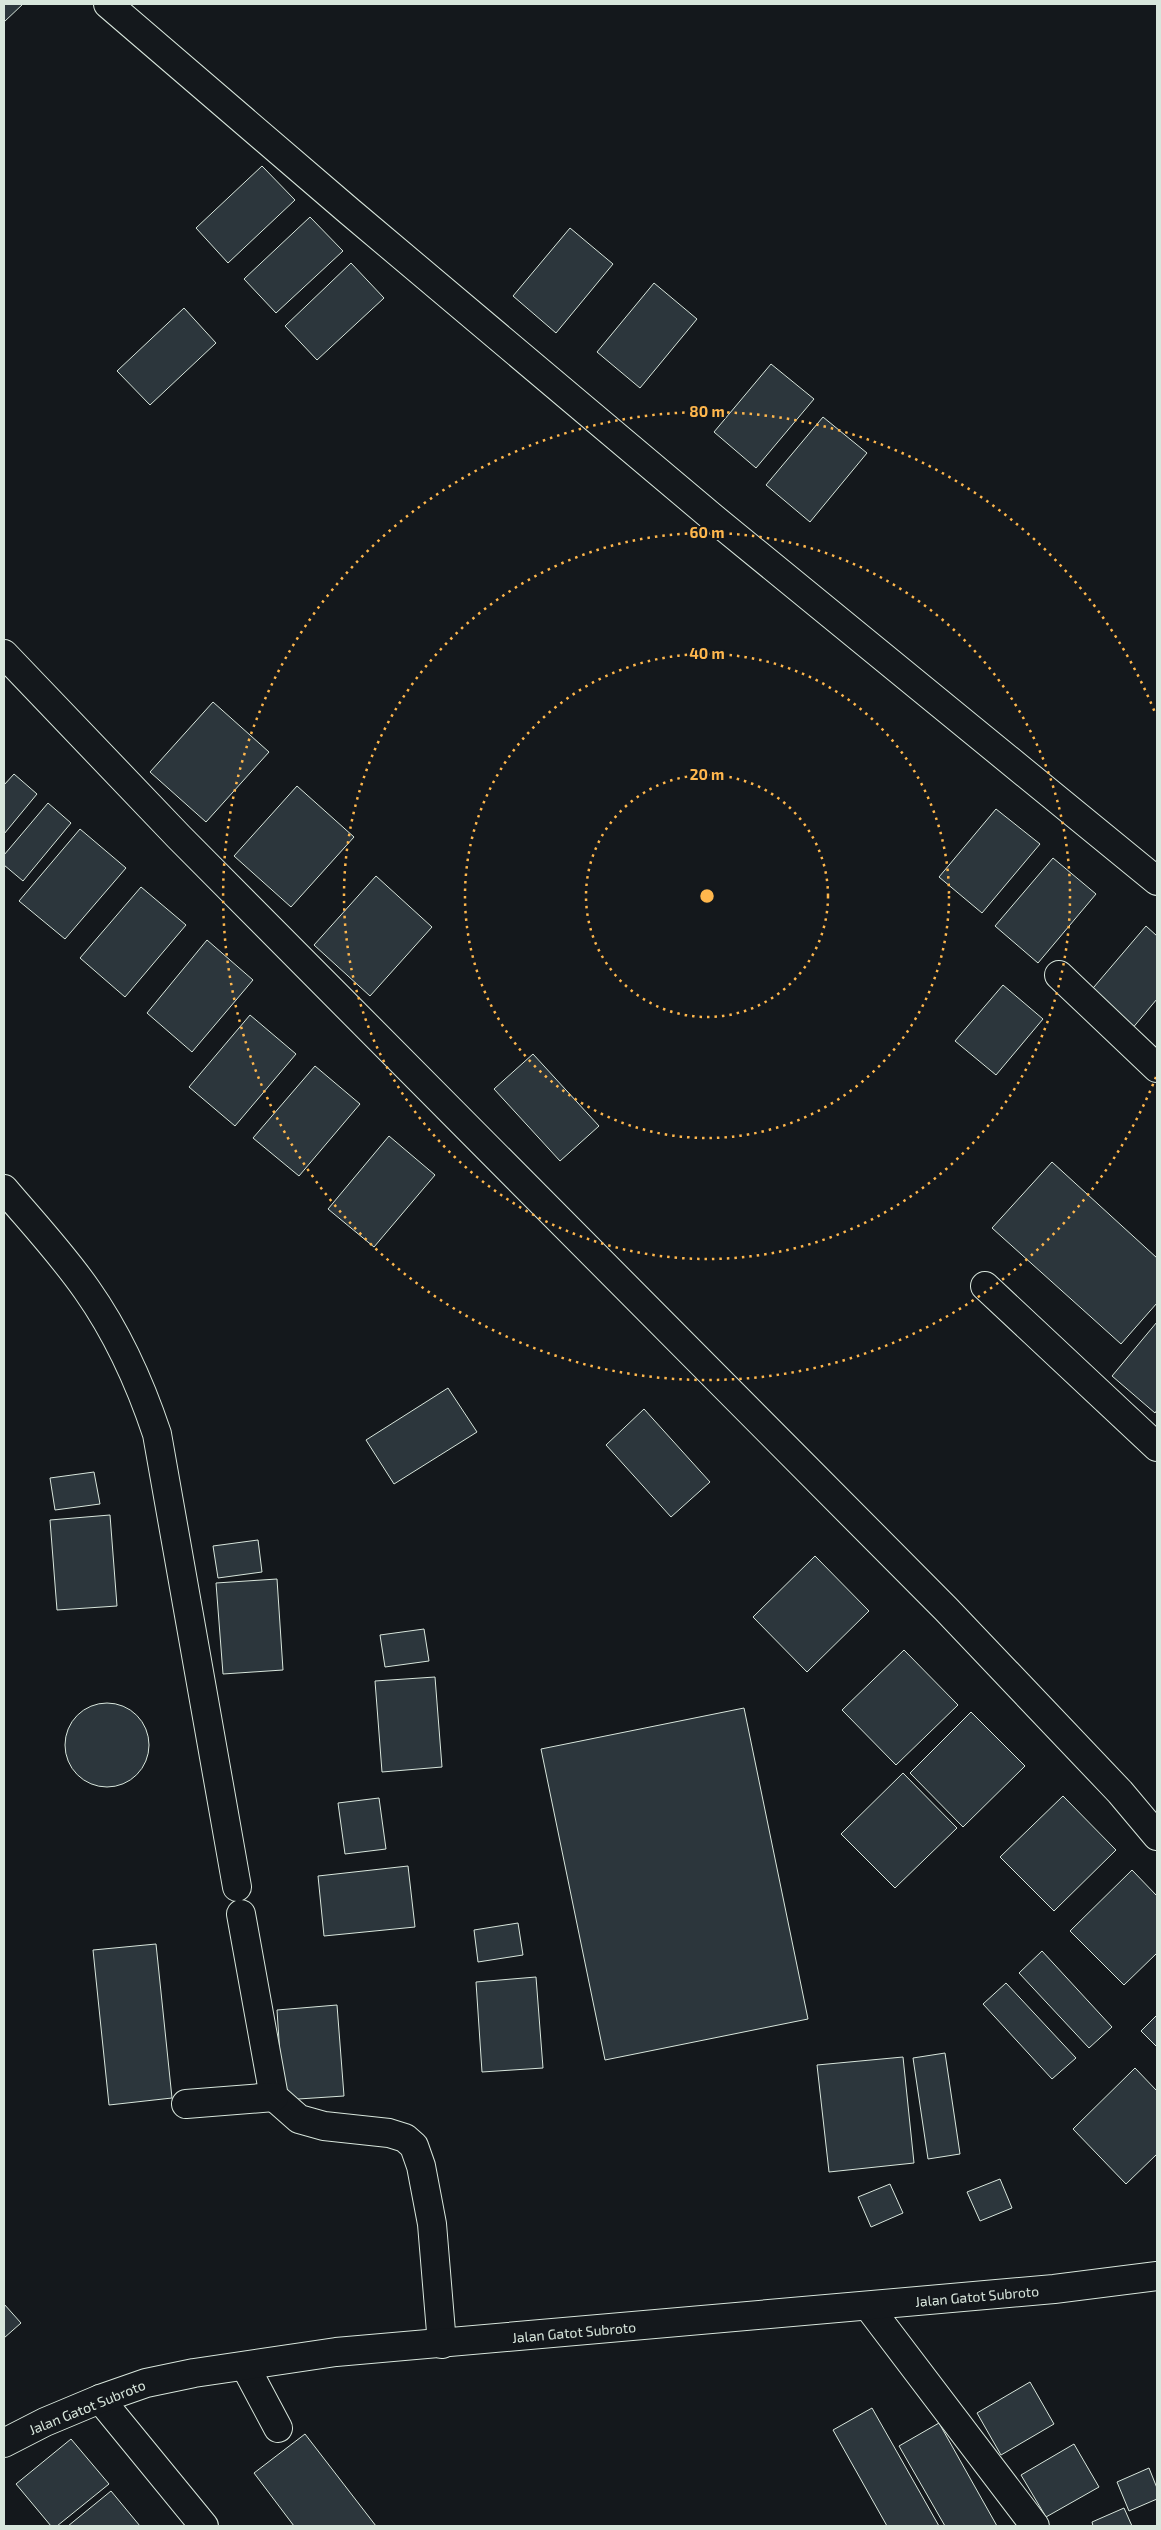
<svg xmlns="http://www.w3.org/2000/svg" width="1161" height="2530" viewBox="0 0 1161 2530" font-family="'Exo 2',sans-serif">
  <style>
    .building { fill: #2c363c; stroke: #d8e6dc }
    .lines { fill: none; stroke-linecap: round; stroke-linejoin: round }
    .minor-casing { stroke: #d8e6dc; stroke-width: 30 }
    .minor { stroke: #14181c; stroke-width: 28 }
    .ring { fill: none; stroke: #ffb74d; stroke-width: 2.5; stroke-dasharray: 2.5 5 }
    .labels { text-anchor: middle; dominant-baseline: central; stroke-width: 4; stroke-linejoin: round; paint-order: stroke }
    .street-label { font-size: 14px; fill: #d8e6dc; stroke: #14181c }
    .centre { fill: #ffb74d; stroke: #14181c; stroke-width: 2.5 }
    .ring-label { font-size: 15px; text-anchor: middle; font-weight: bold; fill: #ffb74d; stroke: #14181c; stroke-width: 4; stroke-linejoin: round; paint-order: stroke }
  </style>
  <rect width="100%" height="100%" fill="#14181c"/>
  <g class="building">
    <path d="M4 4H23L4 22Z"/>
    <path d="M262 166 295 200 228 263 196 228Z"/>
    <path d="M310 217 343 251 276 313 244 279Z"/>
    <path d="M570 228 613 264 556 333 513 296Z"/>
    <path d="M351 263 384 298 317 360 285 326Z"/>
    <path d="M654 283 697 319 640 388 597 352Z"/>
    <path d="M184 308 216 343 150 405 117 371Z"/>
    <path d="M771 364 814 399 756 468 714 432Z"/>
    <path d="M823 417 867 453 810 522 766 485Z"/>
    <path d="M213 702 269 752 206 822 150 772Z"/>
    <path d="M14 774 37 794 4 834V785Z"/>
    <path d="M297 786 354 837 291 907 234 856Z"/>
    <path d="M48 803 71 823 23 881 4 865V855Z"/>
    <path d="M996 809 1040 844 982 913 939 877Z"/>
    <path d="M80 829 126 868 65 939 19 901Z"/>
    <path d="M1053 858 1096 894 1038 963 995 926Z"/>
    <path d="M376 876 432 927 370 996 314 945Z"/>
    <path d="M141 887 186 925 125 997 80 958Z"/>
    <path d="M1146 926 1157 936V999L1131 1030 1088 994Z"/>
    <path d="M207 940 253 980 192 1052 147 1013Z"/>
    <path d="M1003 985 1043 1019 996 1075 955 1041Z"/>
    <path d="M250 1015 296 1054 235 1126 189 1087Z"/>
    <path d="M533 1054 599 1126 560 1161 494 1089Z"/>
    <path d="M315 1066 360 1104 299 1176 253 1138Z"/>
    <path d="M389 1136 435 1175 374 1247 328 1209Z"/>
    <path d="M1052 1162 1157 1258V1303L1121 1344 992 1228Z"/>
    <path d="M1157 1322V1410L1155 1413 1112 1376Z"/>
    <path d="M448 1388 477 1432 394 1484 366 1440Z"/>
    <path d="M644 1409 710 1482 671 1517 606 1445Z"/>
    <path d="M94 1472 100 1504 55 1510 50 1478Z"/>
    <path d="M110 1515 117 1606 57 1610 50 1520Z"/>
    <path d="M258 1540 262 1572 218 1578 213 1546Z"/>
    <path d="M815 1556 869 1611 807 1672 753 1617Z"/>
    <path d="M277 1579 283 1670 223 1674 216 1583Z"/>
    <path d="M424 1629 429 1661 385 1667 380 1635Z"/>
    <path d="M904 1650 958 1705 896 1765 842 1710Z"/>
    <path d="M435 1677 442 1767 382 1772 375 1681Z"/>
    <circle cx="107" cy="1745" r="42"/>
    <path d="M744 1708 808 2019 605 2060 541 1749Z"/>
    <path d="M971 1712 1025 1766 963 1827 910 1773Z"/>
    <path d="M903 1773 957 1828 895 1888 841 1834Z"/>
    <path d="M1063 1796 1116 1850 1054 1911 1000 1857Z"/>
    <path d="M379 1798 386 1849 345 1854 338 1803Z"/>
    <path d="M408 1866 415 1927 324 1936 318 1876Z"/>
    <path d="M1132 1870 1157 1896V1953L1124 1985 1070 1931Z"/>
    <path d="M518 1923 523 1955 478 1962 474 1930Z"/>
    <path d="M156 1944 172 2098 109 2105 93 1950Z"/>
    <path d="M1042 1951 1112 2027 1089 2048 1019 1973Z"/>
    <path d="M536 1977 543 2068 482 2072 476 1982Z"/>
    <path d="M1006 1983 1076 2058 1052 2079 983 2004Z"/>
    <path d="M337 2005 344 2096 283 2100 277 2010Z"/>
    <path d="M1157 2015V2047L1141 2031Z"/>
    <path d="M945 2053 960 2154 928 2159 913 2058Z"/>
    <path d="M903 2057 914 2163 829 2172 817 2065Z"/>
    <path d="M1135 2068 1157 2091V2154L1126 2184 1073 2129Z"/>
    <path d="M1000 2179 1012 2208 980 2221 967 2192Z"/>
    <path d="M890 2184 903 2213 871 2227 858 2197Z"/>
    <path d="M4 2304 21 2323 4 2338Z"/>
    <path d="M1030 2382 1054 2424 1001 2455 977 2413Z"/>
    <path d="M872 2408 939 2526H887L833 2430Z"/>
    <path d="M939 2423 997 2526H945L899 2446Z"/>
    <path d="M305 2434 376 2526H294L254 2473Z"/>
    <path d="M71 2439 109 2484 57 2526H51L16 2484Z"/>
    <path d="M1074 2444 1099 2487 1046 2517 1021 2475Z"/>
    <path d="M1149 2468 1157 2488V2499L1129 2511 1117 2482Z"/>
    <path d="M111 2491 140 2526H68Z"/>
    <path d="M1124 2508 1132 2526H1093L1092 2522Z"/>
  </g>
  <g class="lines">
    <g class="minor-casing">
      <g id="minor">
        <path d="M108 4 349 211 712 517 1157 881"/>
        <path d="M4 654 179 837 946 1609 1120 1792 1157 1836"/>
        <path d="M1059 975 1157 1068"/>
        <path d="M4 1189C32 1222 62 1254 87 1290 118 1334 140 1383 157 1434L237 1887"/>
        <path d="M985 1286 1157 1447"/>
        <path d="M241 1914 274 2097 299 2119 324 2126 389 2133 405 2138 414 2146 421 2166 432 2224 442 2344"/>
        <path d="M186 2104 274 2097"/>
        <path d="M868 2306 1035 2526"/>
        <path d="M245 2366 278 2428"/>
        <path d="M100 2399 204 2526"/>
        <path d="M4 2443 45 2422 100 2399 146 2383 194 2373 336 2352 1054 2289 1157 2276"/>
      </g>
    </g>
    <use href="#minor" class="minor"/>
  </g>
  <g class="ring">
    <circle cx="707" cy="896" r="121"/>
    <circle cx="707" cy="896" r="242"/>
    <circle cx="707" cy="896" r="363"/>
    <path d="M1156 1077A484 484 0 1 1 1156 715"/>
  </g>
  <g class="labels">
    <g class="street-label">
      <text transform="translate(977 2296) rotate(-5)">Jalan Gatot Subroto</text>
      <text transform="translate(574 2332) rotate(-5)">Jalan Gatot Subroto</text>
      <text transform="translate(87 2407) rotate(-22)">Jalan Gatot Subroto</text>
    </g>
  </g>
  <circle cx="707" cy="896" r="8" class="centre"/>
  <g class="ring-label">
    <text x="707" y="417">80 m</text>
    <text x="707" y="538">60 m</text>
    <text x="707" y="659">40 m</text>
    <text x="707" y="780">20 m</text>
  </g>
  <rect width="1161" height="2530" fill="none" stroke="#d8e6dc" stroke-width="10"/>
</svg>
